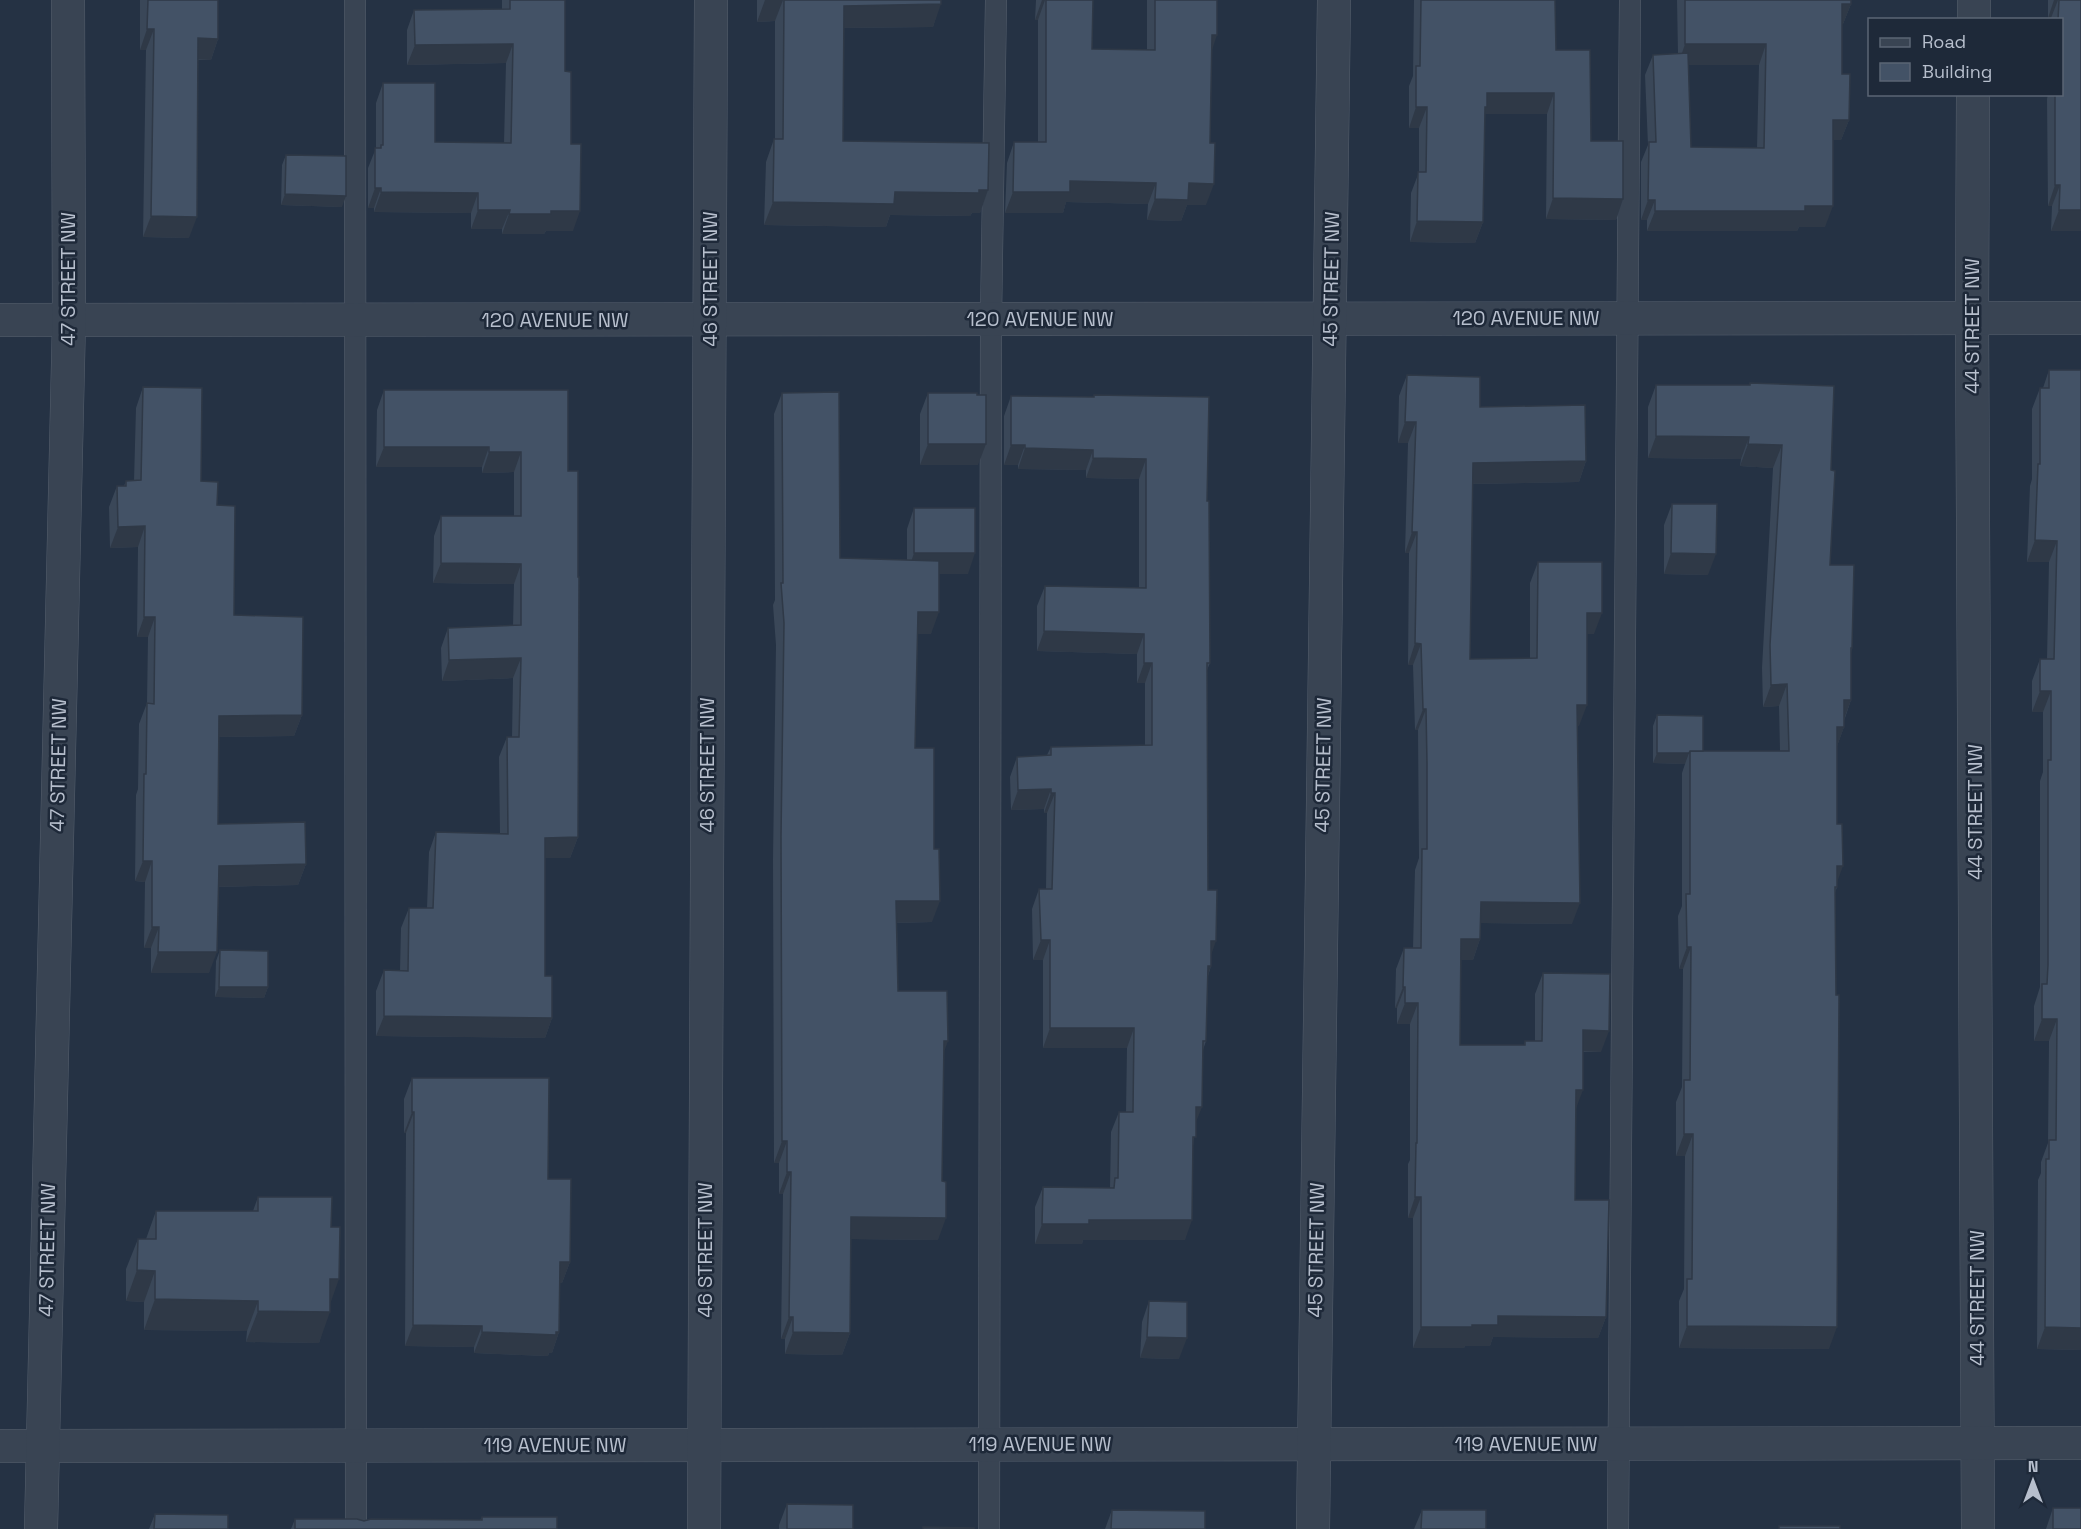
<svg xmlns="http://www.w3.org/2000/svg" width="2081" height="1529" viewBox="0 0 2081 1529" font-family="'Space Grotesk',sans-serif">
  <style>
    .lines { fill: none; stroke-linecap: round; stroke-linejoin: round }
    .lane-casing { stroke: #555f6d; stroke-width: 22 }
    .street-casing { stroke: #555f6d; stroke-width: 34 }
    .lane { stroke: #394453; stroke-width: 21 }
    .street { stroke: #394453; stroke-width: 33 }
    .wall { fill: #3a4758; fill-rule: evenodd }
    .shaded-wall { fill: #2f3947 }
    .building { fill: #435266; stroke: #2f3947; stroke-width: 1.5 }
    .labels { text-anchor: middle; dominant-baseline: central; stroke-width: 5; stroke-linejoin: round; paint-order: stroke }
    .street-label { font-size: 20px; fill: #b7bfcd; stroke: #1e2939 }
  </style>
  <rect width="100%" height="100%" fill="#253244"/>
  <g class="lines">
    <g class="lane-casing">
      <g id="lane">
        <path d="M355 0 356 1529"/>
        <path d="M989 1529 991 319 996 0"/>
        <path d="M1618 1529 1630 0"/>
      </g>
    </g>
    <g class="street-casing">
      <g id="street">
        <path d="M1974 20V0"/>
        <path d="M1973 94 1972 318 1978 1529"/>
        <path d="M0 320 2081 318"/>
        <path d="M0 1446 2081 1443"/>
        <path d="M41 1529 69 320 68 0"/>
        <path d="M704 1529 711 0"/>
        <path d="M1313 1529 1334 0"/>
      </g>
    </g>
    <use href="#lane" class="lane"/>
    <use href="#street" class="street"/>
  </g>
  <g class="wall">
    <path d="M140 0H218V39L211 60H198L189 238 143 237 146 50H140Z"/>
    <path d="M502 0H565V71L571 144 573 231H546L544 234H502V229H471V213L374 212V208H368V168L376 148V103L383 83 435 142 504 143 506 63 407 65V30L414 10 502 9Z"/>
    <path d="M757 0H941L933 27 844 28 843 141 988 190 980 213H972L970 216 890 215 886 227 764 225 766 162 774 139H775V21L757 22Z"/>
    <path d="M1036 0H1093L1092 49 1147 50V0H1217L1211 51 1206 205H1187L1181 221 1147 220 1148 204 1066 202 1063 213H1005L1007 163 1014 142H1038V20H1035Z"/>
    <path d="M1414 0H1555L1556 50 1591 141 1623 199 1616 220 1546 219 1547 114H1484L1483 222 1475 243 1410 242 1411 193 1419 172V128H1409V86L1413 76Z"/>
    <path d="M1677 0H1851V4L1843 24H1842V74L1849 120 1841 140H1833L1825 227H1799L1797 231H1647V220H1641V162L1648 145 1645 75 1653 55 1678 54ZM1688 65H1759L1757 148 1691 147Z"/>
    <path d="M2048 0H2081V231H2051L2052 206H2048L2047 99 2048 94H2061V20H2051V18H2048Z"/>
    <path d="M286 155 342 207 281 205 282 165Z"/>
    <path d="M2049 370H2081V1350L2037 1349 2038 1180 2041 1173V1162L2048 1143 2049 1041H2034V1006L2040 987V781L2043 772V712H2032V681L2040 659H2047L2049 562H2027L2030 486 2032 479V409L2040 388H2043Z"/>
    <path d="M1407 375 1480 407 1586 461 1579 482 1473 484 1470 659 1530 658V583L1538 562 1594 634H1587L1579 726H1577L1572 924 1481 923 1480 939 1473 960H1460V1045H1524L1525 1041H1535V994L1543 973 1601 1052H1583L1576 1109 1575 1200 1606 1317 1598 1338 1493 1337 1490 1346H1465L1464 1348H1413V1218H1408V1164L1410 1160V1024H1397V1008H1395L1396 969 1404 948H1413L1415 870 1419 858 1418 730H1415L1413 665H1408L1409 553H1405L1408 443H1398L1399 396Z"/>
    <path d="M1750 383 1831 470 1830 565 1852 648 1851 653V700L1844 721V727L1837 746V887L1835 893 1829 1349 1679 1348V1301L1684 1289 1685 1156H1676V1102L1682 1087 1683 969H1679L1678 916 1682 906V773L1685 764 1653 763V726L1657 715 1703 751H1780L1779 706 1763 707 1762 668 1773 468 1740 466 1741 459 1648 458V407L1656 385H1749Z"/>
    <path d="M143 387 201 481 217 505 234 615 302 715 294 736 219 737 218 824 306 864 298 885 218 887 209 973H151V948H144L145 882 135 881 136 795 138 789 139 724 147 703 148 637H137L138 547 110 548 109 507 117 486H124L126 481H134L136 408Z"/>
    <path d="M384 390 568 471 578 837 570 858H545V976L552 1018 545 1038 376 1036V991L384 970H400L401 928 409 908H427L429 852 436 832 500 834 499 757 507 737H512L513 678 442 681 441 648 448 628 513 626 514 584 433 583 434 536 441 516H514V472L482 473V467H376L377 410Z"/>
    <path d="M782 393 840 558 907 560V529L914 508 968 574H939L931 634H917L915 748 932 922 897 923 898 991 943 1053 938 1240 851 1239 850 1333 842 1355 785 1354V1339H781L783 1194H779V1163H774L773 859 776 645 773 605 775 600 774 414Z"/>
    <path d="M928 393 978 465H920V414Z"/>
    <path d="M1094 395 1207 501 1210 663 1207 670 1208 890 1211 966 1208 976 1206 1041 1203 1050 1196 1122 1193 1146 1185 1240H1083L1082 1244H1035V1207L1043 1187 1110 1188 1111 1132 1119 1112H1126L1127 1048H1043V960H1033L1032 909 1039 889H1046L1047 813H1044V809L1011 810 1010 777 1017 757 1047 755 1051 747 1145 745V683H1137V654L1037 651V606L1045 586 1139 588V479L1086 478V470L1018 469V465H1004V416L1011 396 1094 397Z"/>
    <path d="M1672 504 1708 575 1664 574V525Z"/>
    <path d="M220 950 268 987 264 998 215 997 216 961Z"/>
    <path d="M412 1078 548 1179 570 1262 562 1283H560L559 1332 552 1353H549L548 1356 474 1353V1347L405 1346 406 1133H404V1099Z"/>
    <path d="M258 1197 330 1305 319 1343 246 1342 247 1331 144 1330V1302L126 1301V1269L138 1239H146L156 1211H253Z"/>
    <path d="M1149 1301 1179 1359 1140 1358 1142 1322Z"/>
    <path d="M787 1504 853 1529H779V1525Z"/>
    <path d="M2053 1508 2081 1529H2046Z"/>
    <path d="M1112 1510 1205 1529H1105Z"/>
    <path d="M1422 1510 1486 1529H1414Z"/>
    <path d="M155 1514 228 1529H149Z"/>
    <path d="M482 1517 557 1529H291L295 1519 364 1521 480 1520Z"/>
  </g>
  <g class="shaded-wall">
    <path d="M765 0H783L775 21 757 22Z"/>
    <path d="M1042 0H1045L1038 20H1035Z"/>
    <path d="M2054 0H2058L2051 18H2048Z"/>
    <path d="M941 4 933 27 836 28 844 6Z"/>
    <path d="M1842 4H1851L1843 24H1834Z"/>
    <path d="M147 29H154L146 50H140Z"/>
    <path d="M1212 35H1217L1210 56Z"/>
    <path d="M198 38 218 39 211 60 190 59Z"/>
    <path d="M513 44 506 63 407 65 415 45Z"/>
    <path d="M1685 44H1766L1759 65H1678Z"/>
    <path d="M1487 93H1554L1547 114H1484L1479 128Z"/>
    <path d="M1416 107H1427L1419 128H1409Z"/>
    <path d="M1833 120H1849L1841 140H1825Z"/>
    <path d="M1070 181 1156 183 1148 204 1066 202 1063 213H1005L1013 192Z"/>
    <path d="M1189 183 1214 184 1206 205H1187L1181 221 1147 220 1155 199Z"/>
    <path d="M2055 185H2060L2052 206H2048Z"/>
    <path d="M375 188H381L374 208H368Z"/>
    <path d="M988 190 980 213H972L970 216 890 215 886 227 764 225 773 202 895 192Z"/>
    <path d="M381 192 478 193 471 213 374 212Z"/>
    <path d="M285 194 346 196 342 207 281 205Z"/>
    <path d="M1553 198 1623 199 1616 220 1546 219Z"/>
    <path d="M1648 200H1655L1647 220H1641Z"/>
    <path d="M1805 206H1833L1825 227H1799L1797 231H1647L1655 211Z"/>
    <path d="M478 210H510L502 229H471Z"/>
    <path d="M2059 210H2081V231H2051Z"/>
    <path d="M551 211H580L573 231H546L544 234H502L509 214Z"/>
    <path d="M151 216 197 217 189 238 143 237Z"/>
    <path d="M1417 221 1483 222 1475 243 1410 242Z"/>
    <path d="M1405 422H1416L1408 443H1398Z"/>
    <path d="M1656 436 1749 437 1741 459 1648 458Z"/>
    <path d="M928 444H986L978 465H920Z"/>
    <path d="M1748 444 1782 445 1773 468 1740 466Z"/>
    <path d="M1011 445H1025L1018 465H1004Z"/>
    <path d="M384 447H489L482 467H376Z"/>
    <path d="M1025 448 1093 450 1086 470 1018 469Z"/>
    <path d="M489 452H521L514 472 482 473Z"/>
    <path d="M1093 458 1146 459 1139 479 1086 478Z"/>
    <path d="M1586 461 1579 482 1466 484 1473 463Z"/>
    <path d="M145 526 138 547 110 548 118 527Z"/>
    <path d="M1412 532H1417L1409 553H1405Z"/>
    <path d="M2035 540 2057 541 2049 562H2027Z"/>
    <path d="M914 553H975L968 574H907Z"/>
    <path d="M1671 553 1716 554 1708 575 1664 574Z"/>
    <path d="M441 563 521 564 514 584 433 583Z"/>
    <path d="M918 612H939L931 634H910Z"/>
    <path d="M1587 613H1602L1594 634H1580Z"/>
    <path d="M144 617H155L148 637H137Z"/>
    <path d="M1044 631 1144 634 1137 654 1037 651Z"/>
    <path d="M1415 643 1421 644 1413 665H1408Z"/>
    <path d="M521 658 513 678 442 681 449 660Z"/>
    <path d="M1144 663H1152L1145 683H1137Z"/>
    <path d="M1787 684 1779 706 1763 707 1771 685Z"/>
    <path d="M2040 691H2051L2043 712H2032Z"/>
    <path d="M1844 700H1851L1843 722Z"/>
    <path d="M1577 705H1587L1579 726H1570Z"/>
    <path d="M1423 709H1426L1418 730H1415Z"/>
    <path d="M302 715 294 736 212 737 219 716Z"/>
    <path d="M1837 727H1844L1836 749Z"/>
    <path d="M1657 753H1689L1685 764 1653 763Z"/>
    <path d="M1051 789 1044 809 1011 810 1018 790Z"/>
    <path d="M1051 793H1055L1047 813H1044Z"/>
    <path d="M578 837 570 858H538L545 838Z"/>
    <path d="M143 861H152L145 882 135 881Z"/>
    <path d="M306 864 298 885 211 887 219 866Z"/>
    <path d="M1837 866H1843L1835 888Z"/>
    <path d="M896 901H940L932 922 888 923Z"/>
    <path d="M1481 902 1580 903 1572 924 1474 923Z"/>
    <path d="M152 927H159L151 948H144Z"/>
    <path d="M1461 939H1480L1473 960H1453Z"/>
    <path d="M1041 940H1050L1043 960H1033Z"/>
    <path d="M1211 941H1216L1209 961Z"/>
    <path d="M1687 947H1691L1683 969H1679Z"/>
    <path d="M158 952H217L209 973H151Z"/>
    <path d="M1208 966H1211L1204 986Z"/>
    <path d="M219 987H268L264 998 215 997Z"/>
    <path d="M1403 987H1405L1397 1008H1395Z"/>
    <path d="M1405 1003H1418L1410 1024H1397Z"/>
    <path d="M384 1016 552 1018 545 1038 376 1036Z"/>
    <path d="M2042 1019H2057L2049 1041H2034Z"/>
    <path d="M1050 1028H1134L1127 1048H1043Z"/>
    <path d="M1583 1030 1609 1031 1601 1052 1575 1051Z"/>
    <path d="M944 1041H948L940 1063Z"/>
    <path d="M1576 1090H1583L1575 1111Z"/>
    <path d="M1196 1107H1202L1194 1127Z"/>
    <path d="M412 1112H414L406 1133H404Z"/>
    <path d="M1684 1134H1693L1685 1156H1676Z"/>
    <path d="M782 1141H787L779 1163H774Z"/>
    <path d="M787 1172H791L783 1194H779Z"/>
    <path d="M1415 1197H1421L1413 1218H1408Z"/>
    <path d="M851 1217 946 1218 938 1240 843 1239Z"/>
    <path d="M1089 1220H1192L1185 1240H1083L1082 1244H1035L1042 1224Z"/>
    <path d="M560 1262H570L562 1283H553Z"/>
    <path d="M137 1270 155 1271 144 1302 126 1301Z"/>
    <path d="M330 1279H339L328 1310Z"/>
    <path d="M155 1299 258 1301 247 1331 144 1330Z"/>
    <path d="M258 1311 330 1312 319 1343 246 1342Z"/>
    <path d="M1498 1316 1606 1317 1598 1338 1493 1337 1490 1346H1465L1464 1348H1413L1421 1327 1472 1325Z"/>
    <path d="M789 1317H793L785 1339H781Z"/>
    <path d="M413 1325 482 1326 474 1347 405 1346Z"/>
    <path d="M1687 1326 1837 1327 1829 1349 1679 1348Z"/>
    <path d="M2045 1327 2081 1328V1350L2037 1349Z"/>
    <path d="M482 1332H559L552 1353H549L548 1356 474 1353Z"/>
    <path d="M793 1332 850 1333 842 1355 785 1354Z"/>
    <path d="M1147 1337 1187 1338 1179 1359 1140 1358Z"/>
  </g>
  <g class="building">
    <path d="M148 0H218V39L198 38 197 217 151 216 154 29H147Z"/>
    <path d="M510 0H565V71L571 72V144H581L580 211H551V214H509L510 210H478V193L381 192V188H375V148H381V145H383V83H435V142L511 143 513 44 415 45 414 10 510 9Z"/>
    <path d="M784 0H941V4L844 6 843 141 989 143 988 190H979V193L895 192 894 204 773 202 774 139H783Z"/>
    <path d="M1046 0H1093L1092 49 1155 50V0H1217V35H1212L1210 143H1215L1214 184 1189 183 1188 200 1155 199 1156 183 1070 181V192H1013L1014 142H1046Z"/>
    <path d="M1421 0H1555L1556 50H1590L1591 141H1623V199L1553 198 1554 93H1487V107H1485L1483 222 1417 221 1418 172H1426L1427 107H1416V66H1420Z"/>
    <path d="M1685 0H1851V4H1842V74H1850L1849 120H1833V206H1805V211H1655V200H1648L1649 142H1656L1653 55 1688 53 1691 147 1764 148 1766 44H1685Z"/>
    <path d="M2059 0H2081V210H2059L2060 185H2055V94H2061V20H2058Z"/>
    <path d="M286 155 346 156V196L285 194Z"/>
    <path d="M2049 370H2081V1328L2045 1327 2046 1159H2049V1140H2056L2057 1019H2042V984H2047L2048 965V760H2051V691H2040V659H2054L2057 541 2035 540 2038 464H2040V388H2049Z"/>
    <path d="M1407 375 1480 377V407L1585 405 1586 461 1473 463 1470 659 1537 658 1538 562H1602V613H1587V705H1577L1580 903 1481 902 1480 939H1461L1460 1045H1525V1041H1542L1543 973 1610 974 1609 1031 1583 1030V1090H1576L1575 1200H1609L1606 1317 1498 1316V1325H1472V1327H1421V1197H1415L1416 1143H1417L1418 1003H1405V987H1403L1404 948H1421L1422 849H1427V763L1426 709H1423L1421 644 1415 643 1417 532H1412L1416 422H1405Z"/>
    <path d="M1750 383 1834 386 1831 470 1835 471 1830 565H1854L1852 648H1851V700H1844V727H1837V824H1842L1843 866H1837V887H1835L1836 995H1839L1837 1327 1687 1326V1279H1692L1693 1134H1684V1080H1690L1691 947H1687L1686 894H1690V751H1789L1787 684 1771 685 1770 645 1782 445 1748 444 1749 437 1656 436V385H1750Z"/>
    <path d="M143 387 202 388 201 481 218 482 217 505 235 506 234 615 303 617 302 715 219 716 218 824 305 822 306 864 219 866 217 952H158L159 927H152V861H143L144 774H146L147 703 154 704 155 617H144L145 526 118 527 117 486H126V481L141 480Z"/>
    <path d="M384 390H568V471H578V577H579L578 837 545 838V976H552V1018L384 1016V970L408 971 409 908H433L436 832 508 834 507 737H519L521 658 449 660 448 628 521 625V564L441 563V516H521V452H489V447H384Z"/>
    <path d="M839 392 840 558 939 561V612H918L915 748H934V849H939L940 901H896L898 991H947L948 1041H944L942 1181 946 1182V1218L851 1217 850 1333 793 1332V1317H789L791 1172H787V1141H782L781 837 784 623 781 583H783L782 393Z"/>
    <path d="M928 393H977V395H986V444H928Z"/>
    <path d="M1094 395 1209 397 1207 501H1209L1210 663H1207L1208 890H1217L1216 941H1211V966H1208L1206 1041H1203L1202 1107H1196V1137H1193L1192 1220H1089V1224H1042L1043 1187 1114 1188 1115 1178H1118L1119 1112H1133L1134 1028H1050V940H1041L1039 889H1052L1055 793H1051V789L1018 790 1017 757 1051 755V747L1152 745V663H1144V634L1044 631 1045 586 1146 588V459L1093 458V450L1025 448V445H1011V396L1094 397Z"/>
    <path d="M1672 504H1717L1716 554 1671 553Z"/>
    <rect x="914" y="508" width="61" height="45"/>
    <path d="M1657 715 1703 716V751H1690L1689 753H1657Z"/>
    <path d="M220 950 268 951V987H219Z"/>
    <path d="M412 1078H549L548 1179H571L570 1262H560L559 1332H556V1335L482 1332V1326L413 1325 414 1112H412Z"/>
    <path d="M258 1197H332L331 1227H340L339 1279H330V1312L258 1311V1301L155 1299V1271L137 1270 138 1239H156V1211H258Z"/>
    <path d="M1149 1301 1187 1302V1338L1147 1337Z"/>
    <path d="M787 1504 853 1505V1529H787Z"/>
    <rect x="2053" y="1508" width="28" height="21"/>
    <path d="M1112 1510 1205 1511V1529H1111Z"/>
    <path d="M1422 1510H1486V1529H1421Z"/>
    <path d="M155 1514 228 1515V1529H154Z"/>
    <path d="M482 1517H557V1529H295V1519H357L364 1521 371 1519 482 1520Z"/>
    <rect x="1779" y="1526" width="61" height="3"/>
    <path d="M923 1527 974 1528V1529H923Z"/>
  </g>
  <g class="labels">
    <g class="street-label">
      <text transform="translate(68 279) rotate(-90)">47 STREET NW</text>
      <text transform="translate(710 279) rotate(-90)">46 STREET NW</text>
      <text transform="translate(1331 279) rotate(-89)">45 STREET NW</text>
      <text x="1526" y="318">120 AVENUE NW</text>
      <text x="1040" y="319">120 AVENUE NW</text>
      <text x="555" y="320">120 AVENUE NW</text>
      <text transform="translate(1972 326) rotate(-90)">44 STREET NW</text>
      <text transform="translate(58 765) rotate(-89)">47 STREET NW</text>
      <text transform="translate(707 765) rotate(-90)">46 STREET NW</text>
      <text transform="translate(1323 765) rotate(-89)">45 STREET NW</text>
      <text transform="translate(1975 812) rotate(-90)">44 STREET NW</text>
      <text transform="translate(47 1250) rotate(-89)">47 STREET NW</text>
      <text transform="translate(705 1250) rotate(-90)">46 STREET NW</text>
      <text transform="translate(1316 1250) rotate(-89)">45 STREET NW</text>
      <text transform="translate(1977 1298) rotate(-90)">44 STREET NW</text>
      <text x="1040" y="1444">119 AVENUE NW</text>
      <text x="1526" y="1444">119 AVENUE NW</text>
      <text x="555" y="1445">119 AVENUE NW</text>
    </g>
  </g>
  <rect x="1868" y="18" width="195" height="78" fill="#1e2939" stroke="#5b6574" stroke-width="1.5"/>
  <rect x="1880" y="38" width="30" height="9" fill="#394453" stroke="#5b6574" stroke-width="1.5"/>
  <text x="1922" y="48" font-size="18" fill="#b7bfcd">Road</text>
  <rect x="1880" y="63" width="30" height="18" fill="#435266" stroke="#5b6574" stroke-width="1.5"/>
  <text x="1922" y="78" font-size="18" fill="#b7bfcd">Building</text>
  <g transform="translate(2033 1481)" stroke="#1e2939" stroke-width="4.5" paint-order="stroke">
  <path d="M0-4.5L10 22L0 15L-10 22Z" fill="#b7bfcd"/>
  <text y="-9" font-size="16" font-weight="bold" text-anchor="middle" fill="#b7bfcd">N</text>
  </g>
</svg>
